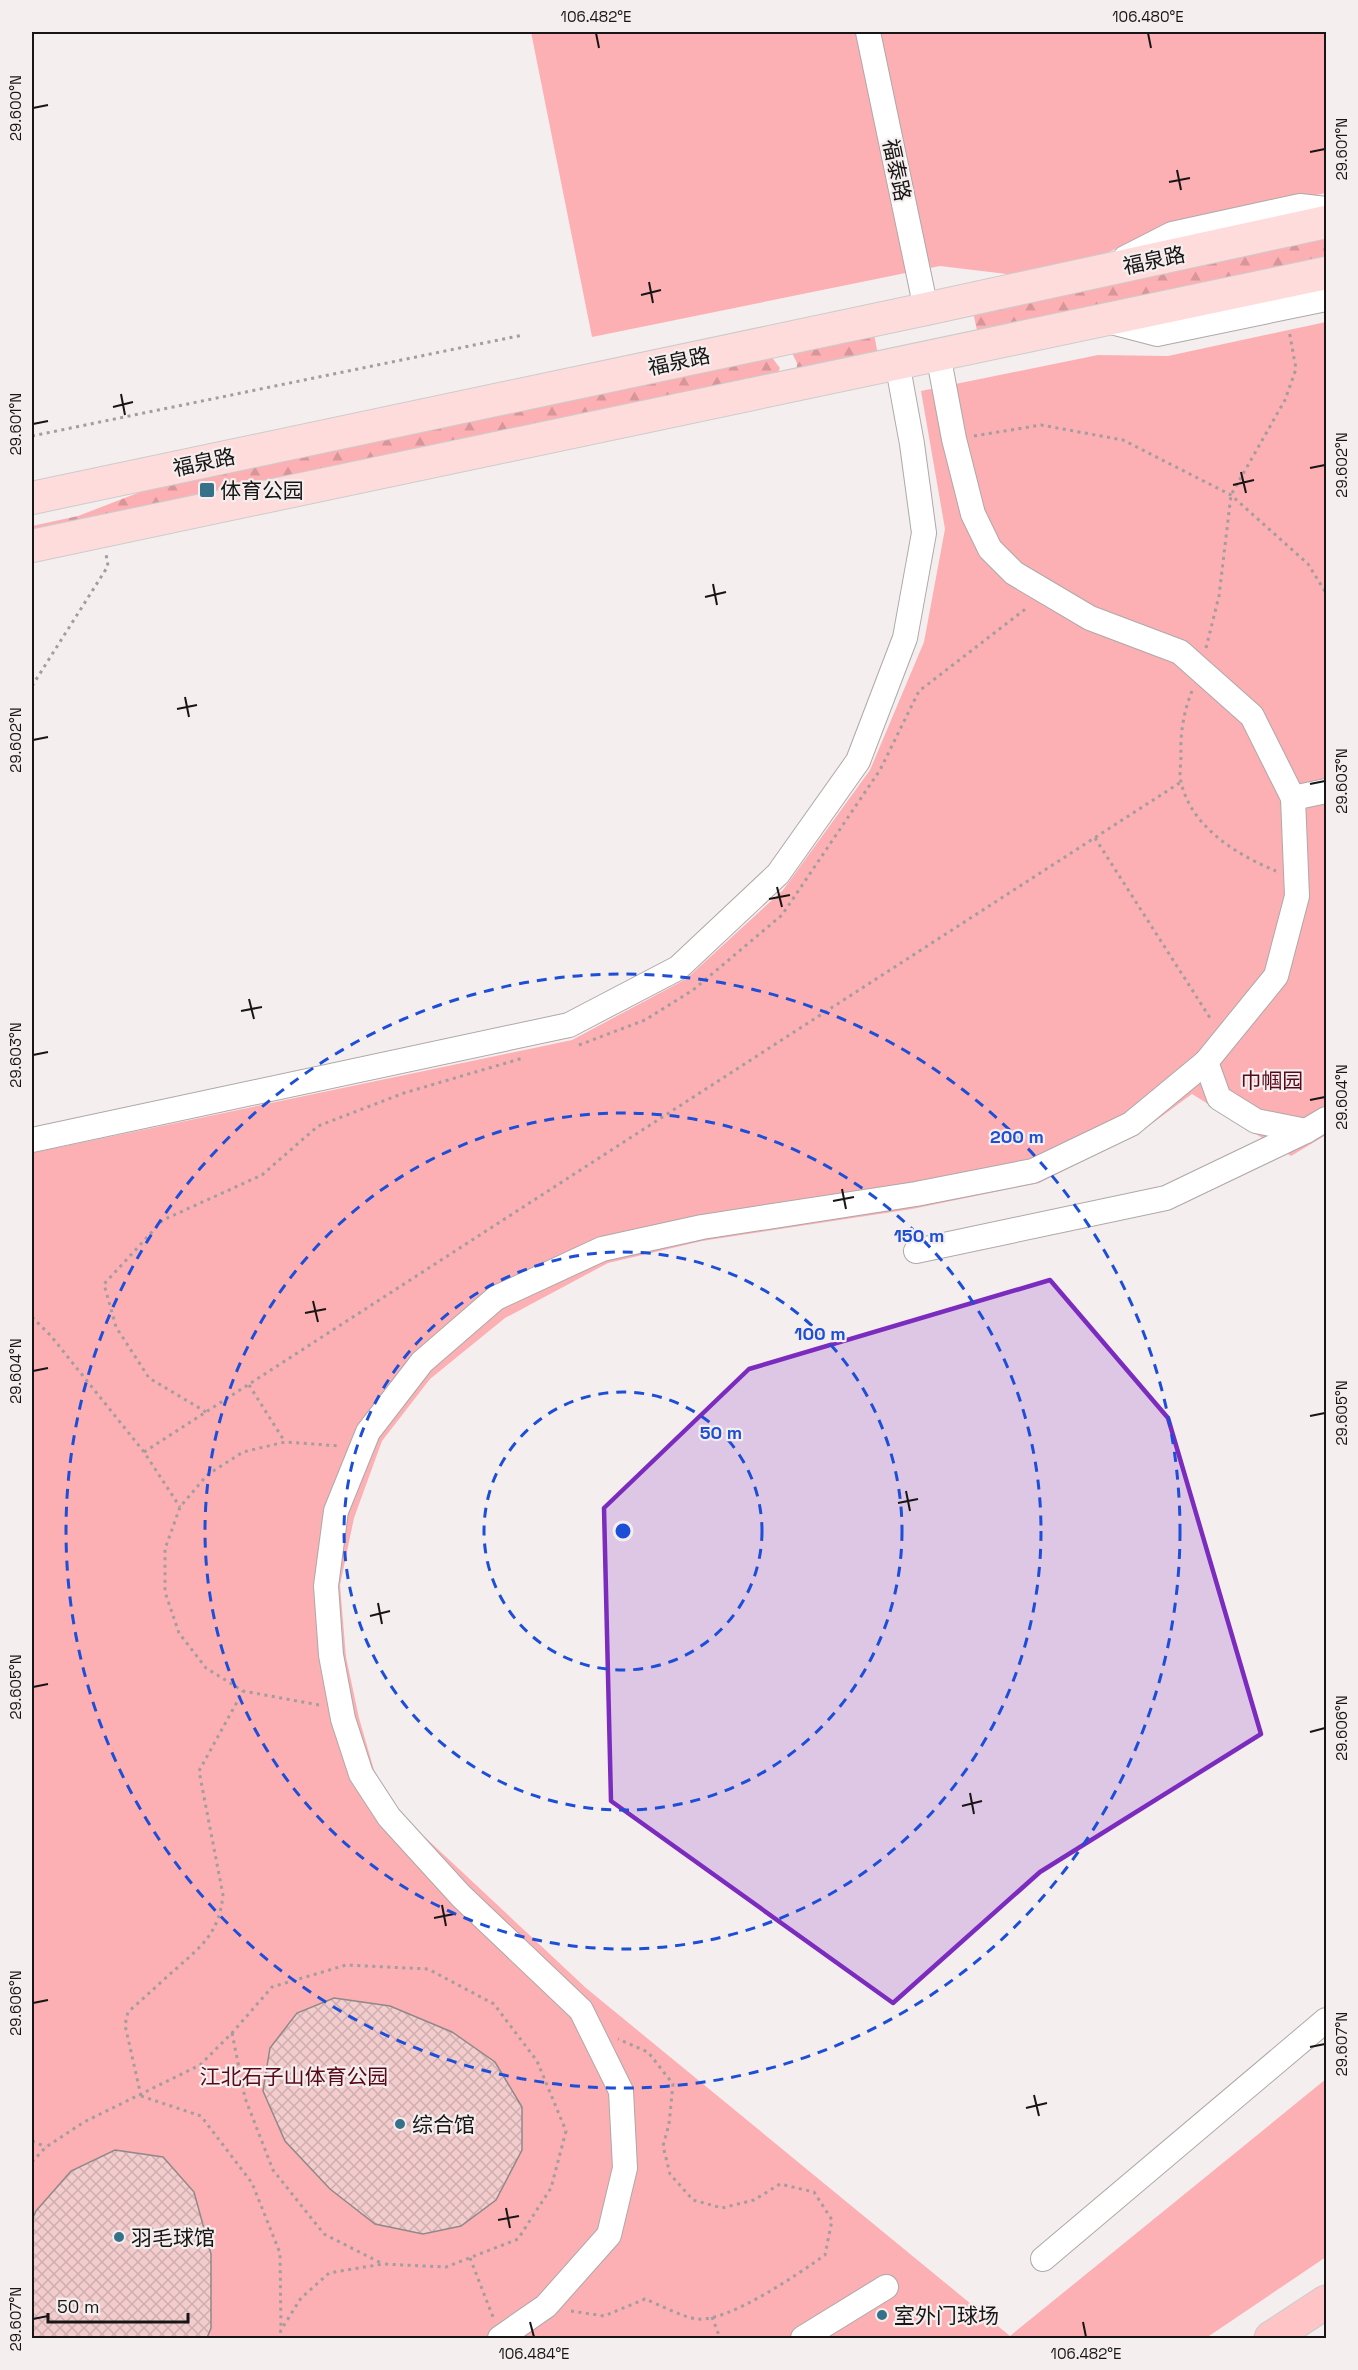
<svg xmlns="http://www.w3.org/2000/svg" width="1358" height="2370" viewBox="0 0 1358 2370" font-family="'Space Grotesk','Noto Sans SC',sans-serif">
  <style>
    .forest { fill: url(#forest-firs) }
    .green { fill: #fcb0b4 }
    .building { fill: url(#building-cross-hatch); stroke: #8f8989; stroke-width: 1.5 }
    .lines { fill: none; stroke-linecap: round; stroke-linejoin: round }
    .minor-casing { stroke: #afa8a8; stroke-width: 26 }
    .major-casing { stroke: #ccc; stroke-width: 34 }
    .highway-casing { stroke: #ccc; stroke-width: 35 }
    .path { stroke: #a39d9d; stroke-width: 3; stroke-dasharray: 3 4.5; stroke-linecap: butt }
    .minor { stroke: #fff; stroke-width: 24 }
    .major { stroke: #ffdcdc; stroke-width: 32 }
    .highway { stroke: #ffc4c5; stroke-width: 33 }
    .marked { fill: #7b2cbf; fill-opacity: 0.2; stroke: #7b2cbf; stroke-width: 4.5; stroke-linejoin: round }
    .ticks { fill: none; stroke: #171515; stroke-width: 2 }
    .ring { fill: none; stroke: #1d4ed8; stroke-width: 3; stroke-dasharray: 10 8 }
    .poi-dot { fill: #357189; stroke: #f5eeee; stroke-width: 2 }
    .labels { text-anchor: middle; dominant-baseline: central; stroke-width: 4.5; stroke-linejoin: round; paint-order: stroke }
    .street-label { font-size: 21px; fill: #171515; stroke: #f5eeee }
    .poi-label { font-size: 21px; fill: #171515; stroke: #f5eeee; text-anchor: start }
    .park-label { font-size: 21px; fill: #590819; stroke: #f5eeee }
    .centre { fill: #1d4ed8; stroke: #f5eeee; stroke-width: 3 }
    .ring-label { font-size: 18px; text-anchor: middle; font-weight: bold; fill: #1d4ed8; stroke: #f5eeee; stroke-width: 4.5; stroke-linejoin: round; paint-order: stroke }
    .neatline { fill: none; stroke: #171515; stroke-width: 2 }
    .ticks-label { font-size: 15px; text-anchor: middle; fill: #171515 }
  </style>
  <defs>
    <pattern id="forest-firs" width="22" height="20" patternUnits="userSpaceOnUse" patternTransform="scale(1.5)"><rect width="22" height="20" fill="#fcb0b4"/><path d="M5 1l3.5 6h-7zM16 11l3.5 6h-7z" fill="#d7969a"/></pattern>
    <pattern id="building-cross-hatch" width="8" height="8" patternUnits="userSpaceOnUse" patternTransform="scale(1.5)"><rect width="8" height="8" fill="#f3cccd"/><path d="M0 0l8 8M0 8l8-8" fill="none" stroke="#d0aeaf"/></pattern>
  </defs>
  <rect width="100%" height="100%" fill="#f5eeee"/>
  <g class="forest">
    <path d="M1326 235V265L979 340 973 312Z"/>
    <path d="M874 334 879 360 796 378 797 363 791 351Z"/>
    <path d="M770 355 780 368 774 382 32 540V526L78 516 161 484Z"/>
  </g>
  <g class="green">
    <path d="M531 32H1326V193L1165 225 1107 253 1015 275 940 266 592 337Z"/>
    <path d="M1326 322V1135L1291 1156 1192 1094 1139 1133 1039 1183 912 1209 702 1241 608 1263 505 1318 430 1379 382 1441 354 1518 340 1585 346 1657 359 1718 374 1770 397 1811 586 1988 1010 2336 1326 2079V2257L1206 2338H32V1153L572 1040 686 979 783 890 870 770 924 642 945 529 921 391 1098 355 1168 356Z"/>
  </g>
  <g class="building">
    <path d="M334 1998 390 2006 452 2032 495 2062 522 2107V2150L496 2200 461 2226 423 2234 375 2224 330 2189 285 2141 263 2091 270 2048 297 2013Z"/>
    <path d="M115 2150 163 2157 194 2192 211 2254V2328L207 2338H32V2220L36 2211 71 2171Z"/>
  </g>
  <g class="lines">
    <g class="minor-casing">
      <g id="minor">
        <path d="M868 32 926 309"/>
        <path d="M1125 258 1172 234 1300 206 1326 209"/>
        <path d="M1107 321 1157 334 1326 299"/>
        <path d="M1293 798 1326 791"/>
        <path d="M1206 1062 1219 1098 1256 1121 1306 1131"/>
        <path d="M32 1140 569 1025 678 968 778 874 858 761 905 638 924 533 912 444 897 362"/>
        <path d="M916 1251 1166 1198 1306 1131 1326 1119"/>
        <path d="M1043 2259 1326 2020"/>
        <path d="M500 2338 546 2306 609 2235 625 2168 621 2091 581 2010 461 1896 389 1817 361 1774 343 1719 331 1655 326 1586 336 1511 368 1432 422 1362 496 1298 602 1249 702 1227 916 1194 1033 1171 1131 1124 1206 1062 1276 976 1297 896 1293 798 1252 716 1180 652 1090 618 1014 573 990 549 973 514 954 439 938 354"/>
        <path d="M803 2338 886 2287"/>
      </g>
    </g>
    <g class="major-casing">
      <g id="major">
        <path d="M32 498 926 309 1326 222"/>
        <path d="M32 546 1326 273"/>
      </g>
    </g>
    <g class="highway-casing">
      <path id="highway" d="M1271 2338 1326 2302"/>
    </g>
    <g class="path">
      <path d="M32 436 523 335"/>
      <path d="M974 436 1041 425 1123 440 1231 495 1308 564 1326 593"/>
      <path d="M1206 648 1219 596 1231 495 1285 400 1296 369 1289 330"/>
      <path d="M32 686 108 566 106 554"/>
      <path d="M1192 691C1184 710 1180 734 1181 754 1181 763 1179 774 1181 782 1191 827 1237 855 1276 871"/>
      <path d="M1095 838 1212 1021"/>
      <path d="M579 1045 645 1020 693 990 782 915 880 770 919 691 1028 607"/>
      <path d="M32 1317 51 1336 144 1452 180 1507"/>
      <path d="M249 1385 285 1442"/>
      <path d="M206 1412 149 1378 116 1327 104 1284 163 1220 262 1175 318 1126 404 1093 523 1058"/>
      <path d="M144 1452 1181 782"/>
      <path d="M319 1705 243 1691 206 1668 179 1633 165 1592V1549L180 1507 207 1475 243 1452 285 1442 341 1446"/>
      <path d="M232 2033 245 2098 273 2170 324 2234 381 2263"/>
      <path d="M141 2096 125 2025 128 2012C145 1997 161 1982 177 1968 204 1944 219 1932 223 1895L199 1771 243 1691"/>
      <path d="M141 2096 201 2116 252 2183 280 2253 281 2328"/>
      <path d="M32 2141 46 2147"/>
      <path d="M32 2162 46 2147 84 2122 200 2065 232 2033 272 1987 346 1965 428 1969 494 2004 537 2061 566 2131 551 2188 518 2239 446 2267 383 2264 329 2273 301 2298 281 2330 279 2338"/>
      <path d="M470 2258 493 2317"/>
      <path d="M571 2311 604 2316 645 2299C660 2305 682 2317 697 2319 729 2322 798 2274 825 2255L832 2220 814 2192 780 2184 754 2200 722 2208 693 2200 670 2174 663 2146 669 2124 673 2084 648 2052 618 2039"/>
      <path d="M712 2317 720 2338"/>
    </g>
    <use href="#minor" class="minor"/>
    <use href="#major" class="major"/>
    <use href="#highway" class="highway"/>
  </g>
  <path class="marked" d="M1050 1280 1168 1418 1261 1734 1040 1872 893 2003 611 1801 604 1508 749 1369Z"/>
  <path class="ticks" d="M596 33 599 48M1148 33 1151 48M33 108 48 105M1310 152 1325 149M1177 170 1181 190M1169 182 1190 178M649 282 653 303M641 295 661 290M121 394 125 415M113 407 133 402M33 424 48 421M1310 468 1325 465M1241 472 1246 493M1233 485 1254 480M713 584 717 605M705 597 726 592M185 697 189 717M177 709 197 705M33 740 48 737M1310 784 1325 781M777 887 782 907M769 899 790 895M249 999 254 1019M241 1011 262 1007M33 1055 48 1052M1310 1100 1325 1097M842 1189 846 1209M833 1201 854 1197M313 1301 318 1322M305 1313 326 1309M33 1371 48 1368M1310 1416 1325 1413M906 1491 910 1511M898 1503 918 1499M378 1603 382 1624M370 1616 390 1611M33 1687 48 1684M1310 1732 1325 1728M970 1793 974 1814M962 1806 982 1801M442 1905 446 1926M434 1918 454 1914M33 2003 48 2000M1310 2047 1325 2044M1034 2095 1039 2116M1026 2108 1047 2103M506 2208 510 2228M498 2220 519 2216M33 2319 48 2316M530 2322 534 2337M1083 2322 1086 2337"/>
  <g class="ring">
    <circle cx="623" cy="1531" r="139"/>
    <circle cx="623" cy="1531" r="279"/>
    <circle cx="623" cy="1531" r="418"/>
    <circle cx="623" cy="1531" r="557"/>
  </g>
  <g class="poi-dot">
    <rect x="199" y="482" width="16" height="16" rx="3"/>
    <circle cx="400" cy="2124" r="6"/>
    <circle cx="119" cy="2237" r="6"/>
    <circle cx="882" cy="2315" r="6"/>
  </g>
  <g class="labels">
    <g class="street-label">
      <text transform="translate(897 170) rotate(78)">福泰路</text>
      <text transform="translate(1154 260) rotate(-12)">福泉路</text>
      <text transform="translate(679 361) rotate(-12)">福泉路</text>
      <text transform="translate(204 462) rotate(-12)">福泉路</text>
    </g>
    <g class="poi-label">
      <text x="220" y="490">体育公园</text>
      <text x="412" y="2124">综合馆</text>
      <text x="131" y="2237">羽毛球馆</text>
      <text x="894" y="2315">室外门球场</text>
    </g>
    <g class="park-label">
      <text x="1272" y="1080">巾帼园</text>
      <text x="294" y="2076">江北石子山体育公园</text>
    </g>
  </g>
  <circle cx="623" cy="1531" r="9" class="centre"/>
  <g class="ring-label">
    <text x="1017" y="1143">200 m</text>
    <text x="919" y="1242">150 m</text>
    <text x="820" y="1340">100 m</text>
    <text x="721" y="1439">50 m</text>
  </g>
  <rect width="1358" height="2370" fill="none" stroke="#f5eeee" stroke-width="66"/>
  <path d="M48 2313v9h140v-9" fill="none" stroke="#171515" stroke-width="3"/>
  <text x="57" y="2313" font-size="18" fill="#171515" stroke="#f5eeee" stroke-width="4.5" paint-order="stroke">50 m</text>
  <rect x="33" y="33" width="1292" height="2304" class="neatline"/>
  <g class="ticks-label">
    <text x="596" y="22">106.482°E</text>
    <text x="1148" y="22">106.480°E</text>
    <text transform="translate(16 108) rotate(-90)" y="5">29.600°N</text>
    <text transform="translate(1342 149) rotate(-90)" y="5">29.601°N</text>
    <text transform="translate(16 424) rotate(-90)" y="5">29.601°N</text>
    <text transform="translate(1342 465) rotate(-90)" y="5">29.602°N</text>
    <text transform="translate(16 740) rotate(-90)" y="5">29.602°N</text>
    <text transform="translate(1342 781) rotate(-90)" y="5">29.603°N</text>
    <text transform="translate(16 1055) rotate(-90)" y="5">29.603°N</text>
    <text transform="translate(1342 1097) rotate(-90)" y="5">29.604°N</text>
    <text transform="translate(16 1371) rotate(-90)" y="5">29.604°N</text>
    <text transform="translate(1342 1413) rotate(-90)" y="5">29.605°N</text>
    <text transform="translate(16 1687) rotate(-90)" y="5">29.605°N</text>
    <text transform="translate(1342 1728) rotate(-90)" y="5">29.606°N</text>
    <text transform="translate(16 2003) rotate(-90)" y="5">29.606°N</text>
    <text transform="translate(1342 2044) rotate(-90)" y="5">29.607°N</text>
    <text transform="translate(16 2319) rotate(-90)" y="5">29.607°N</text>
    <text x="534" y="2359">106.484°E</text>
    <text x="1086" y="2359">106.482°E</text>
  </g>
</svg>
